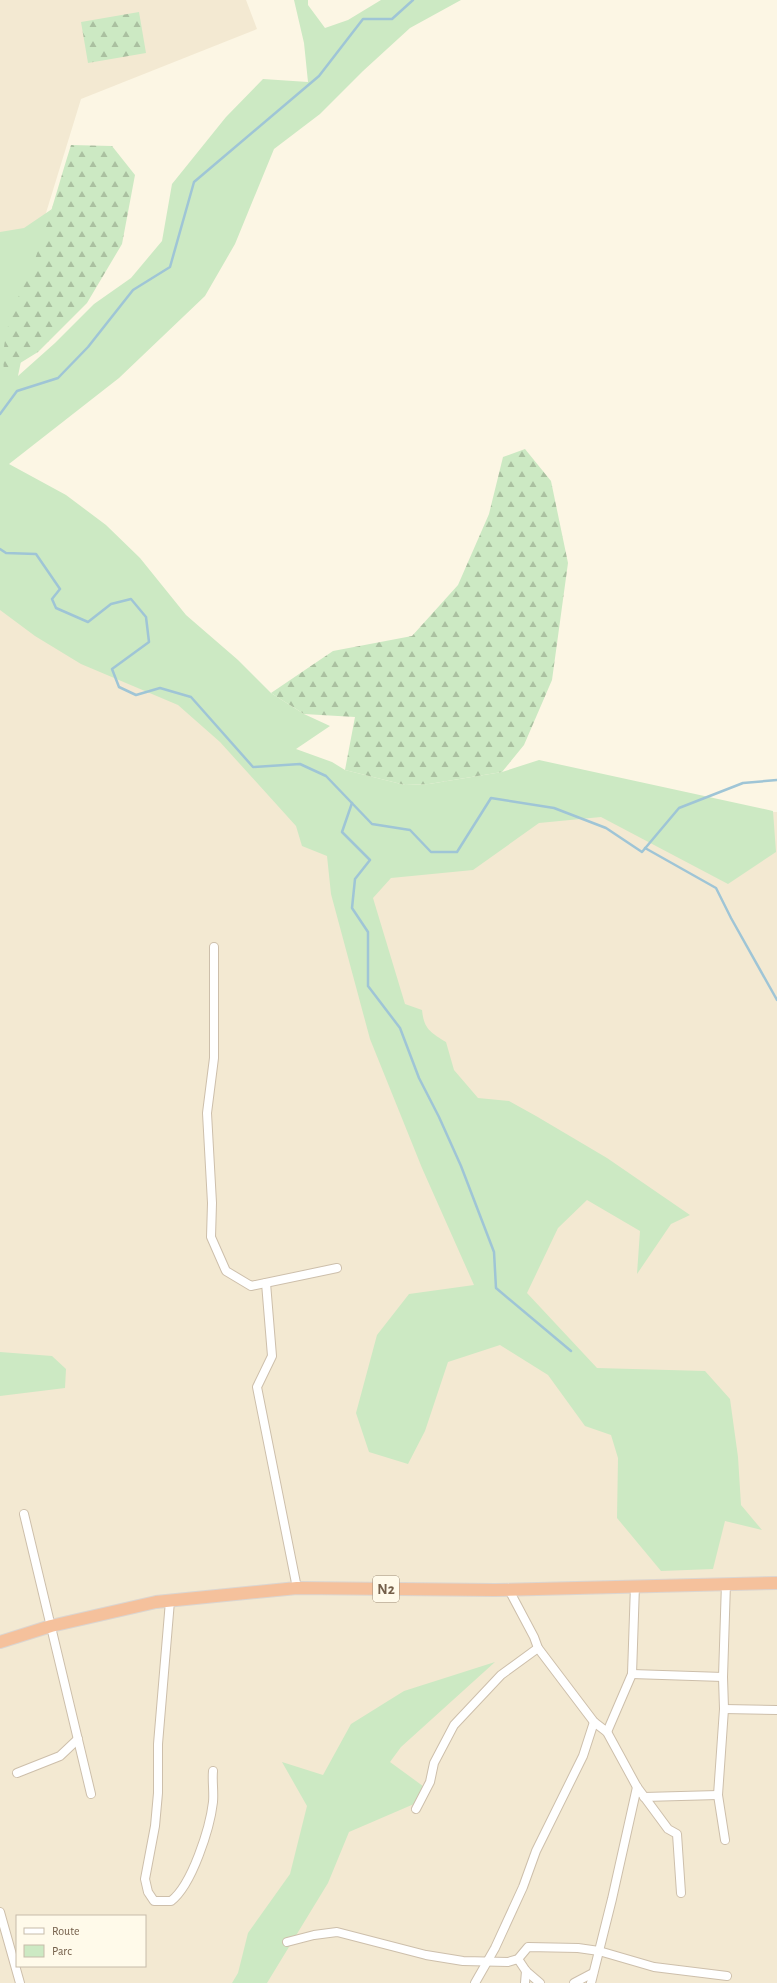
<svg xmlns="http://www.w3.org/2000/svg" width="777" height="1983" viewBox="0 0 777 1983" font-family="'Alegreya Sans',sans-serif">
  <style>
    .residential { fill: #f3e9d2; fill-rule: evenodd }
    .green { fill: #cce9c3 }
    .forest { fill: url(#forest-firs) }
    .lines { fill: none; stroke-linecap: round; stroke-linejoin: round }
    .stream { stroke: #9fc5d6; stroke-width: 2.5 }
    .minor-casing { stroke: #cdbfab; stroke-width: 10 }
    .highway-casing { stroke: #dbd5d0; stroke-width: 14 }
    .minor { stroke: #fff; stroke-width: 8 }
    .highway { stroke: #f5c19c; stroke-width: 12 }
    .labels { text-anchor: middle; dominant-baseline: central; stroke-width: 3.5; stroke-linejoin: round; paint-order: stroke }
    .shield { fill: #fffaea; stroke: #9e8e7a; stroke-width: 1 }
    .shield-label { font-size: 15px; font-weight: bold; fill: #745f4a }
  </style>
  <defs>
    <pattern id="forest-firs" width="22" height="20" patternUnits="userSpaceOnUse"><rect width="22" height="20" fill="#cce9c3"/><path d="M5 1l3.5 6h-7zM16 11l3.5 6h-7z" fill="#aac0a0"/></pattern>
  </defs>
  <rect width="100%" height="100%" fill="#fcf6e4"/>
  <g class="residential">
    <path d="M0 0H246L257 29 81 99 34 252 0 308Z"/>
    <path d="M0 590 203 697 340 856 497 818 777 812V1983H0ZM17 1916H145V1966H17Z"/>
  </g>
  <g class="green">
    <path d="M294 0H308V5L325 28 348 20 381 0H461L410 28 363 71 320 114 274 149 235 244 205 296 119 378 9 464 66 495 106 525 140 558 186 615 238 660 271 693 304 714 330 726 296 749 332 762 345 770 405 785 429 784 502 772 539 760 773 811 776 852 728 884 601 817 539 823 473 870 391 878 373 898 405 1004 422 1010C424 1029 430 1032 446 1042L454 1070 478 1098 509 1101 536 1116 607 1158 690 1215 671 1224 637 1274 640 1231 587 1200 558 1228 527 1293 597 1368 705 1371 730 1399 738 1457 741 1505 762 1530 725 1521 713 1569 661 1571 617 1518 618 1458 611 1435 585 1426 548 1375 500 1345 448 1362 425 1431 408 1464 369 1452 356 1413 377 1335 409 1294 474 1285 422 1168 370 1039 331 894 327 856 302 846 296 826 220 742 178 705 81 664 35 636 0 610V232L24 228 52 209 18 376 55 343 94 304 131 278 162 241 172 184 226 117 263 79 308 82 304 43Z"/>
    <path d="M0 1352 52 1356 66 1369 65 1388 0 1396Z"/>
    <path d="M495 1662 401 1747 390 1762 427 1789 414 1804 349 1832 328 1883 267 1983H232L238 1973 248 1933 290 1874 307 1806 282 1762 323 1775 351 1724 404 1691Z"/>
  </g>
  <g class="forest">
    <path d="M139 12 146 53 88 63 81 22Z"/>
    <path d="M71 145 112 146 135 175 122 244 87 303 38 352 4 373C0 327 19 298 35 259 49 222 59 183 71 145Z"/>
    <path d="M525 449 551 481 568 563 552 680 524 745 502 772 429 784 405 785 345 770 355 717 304 714 271 693 333 651 412 636 458 585 489 514 503 457Z"/>
  </g>
  <g class="lines">
    <g class="stream">
      <path d="M0 414 17 391 58 378 88 347 133 290 170 267 194 182 319 76 363 19H392L413 0"/>
      <path d="M0 549 6 553 36 554 60 589 52 599 56 608 88 622 111 604 131 599 146 617 149 642 112 669 119 687 136 695 160 688 191 697 253 767 300 764 326 776 372 824 410 830 431 852H457L491 798 554 808 606 828 642 852 679 808 743 783 777 780"/>
      <path d="M352 803 342 832 370 860 355 879 352 908 368 932V986L400 1028 419 1078 439 1117 461 1166 494 1252 496 1288 571 1351"/>
      <path d="M645 848 716 888 731 918 777 1000"/>
    </g>
    <g class="minor-casing">
      <g id="minor">
        <path d="M214 947V1058L207 1113 212 1203 211 1237 226 1271 251 1286 337 1268"/>
        <path d="M266 1283 272 1356 257 1387 297 1588"/>
        <path d="M24 1514 91 1794"/>
        <path d="M508 1588 534 1637 538 1648 594 1722 607 1732 637 1787 668 1829 677 1834 681 1893"/>
        <path d="M170 1601 158 1744V1793L155 1826 145 1879 148 1892 154 1901H171C192 1885 210 1828 213 1802 214 1792 212 1781 213 1771"/>
        <path d="M632 1674 723 1677"/>
        <path d="M724 1709 777 1710"/>
        <path d="M607 1732 632 1674 635 1585"/>
        <path d="M17 1773 60 1756 78 1739"/>
        <path d="M644 1797 718 1795"/>
        <path d="M416 1809 430 1782 434 1763 454 1725 501 1675 538 1648"/>
        <path d="M725 1840 718 1795 724 1709 723 1677 726 1583"/>
        <path d="M0 1912 20 1983"/>
        <path d="M287 1942 314 1935 337 1932 426 1955 463 1961 508 1962 518 1959 528 1947 578 1948 599 1951 654 1967 727 1976"/>
        <path d="M518 1959 526 1971 540 1983"/>
        <path d="M475 1983 495 1948 523 1887 536 1851 583 1756 594 1722"/>
        <path d="M525 1983 526 1971"/>
        <path d="M574 1983 593 1973"/>
        <path d="M591 1983 612 1899 637 1787"/>
      </g>
    </g>
    <g class="highway-casing">
      <path id="highway" d="M0 1642 51 1626 156 1602 297 1588 495 1590 777 1583"/>
    </g>
    <use href="#minor" class="minor"/>
    <use href="#highway" class="highway"/>
  </g>
  <g class="labels">
    <rect class="shield" x="373" y="1576" width="26" height="26" rx="3"/>
    <g class="shield-label">
      <text x="386" y="1589">N2</text>
    </g>
  </g>
  <rect x="16" y="1915" width="130" height="52" fill="#fffaea" stroke="#c7bcaa"/>
  <rect x="24" y="1928" width="20" height="6" fill="#ffffff" stroke="#c7bcaa"/>
  <text x="52" y="1935" font-size="12" fill="#745f4a">Route</text>
  <rect x="24" y="1945" width="20" height="12" fill="#cce9c3" stroke="#c7bcaa"/>
  <text x="52" y="1955" font-size="12" fill="#745f4a">Parc</text>
</svg>
